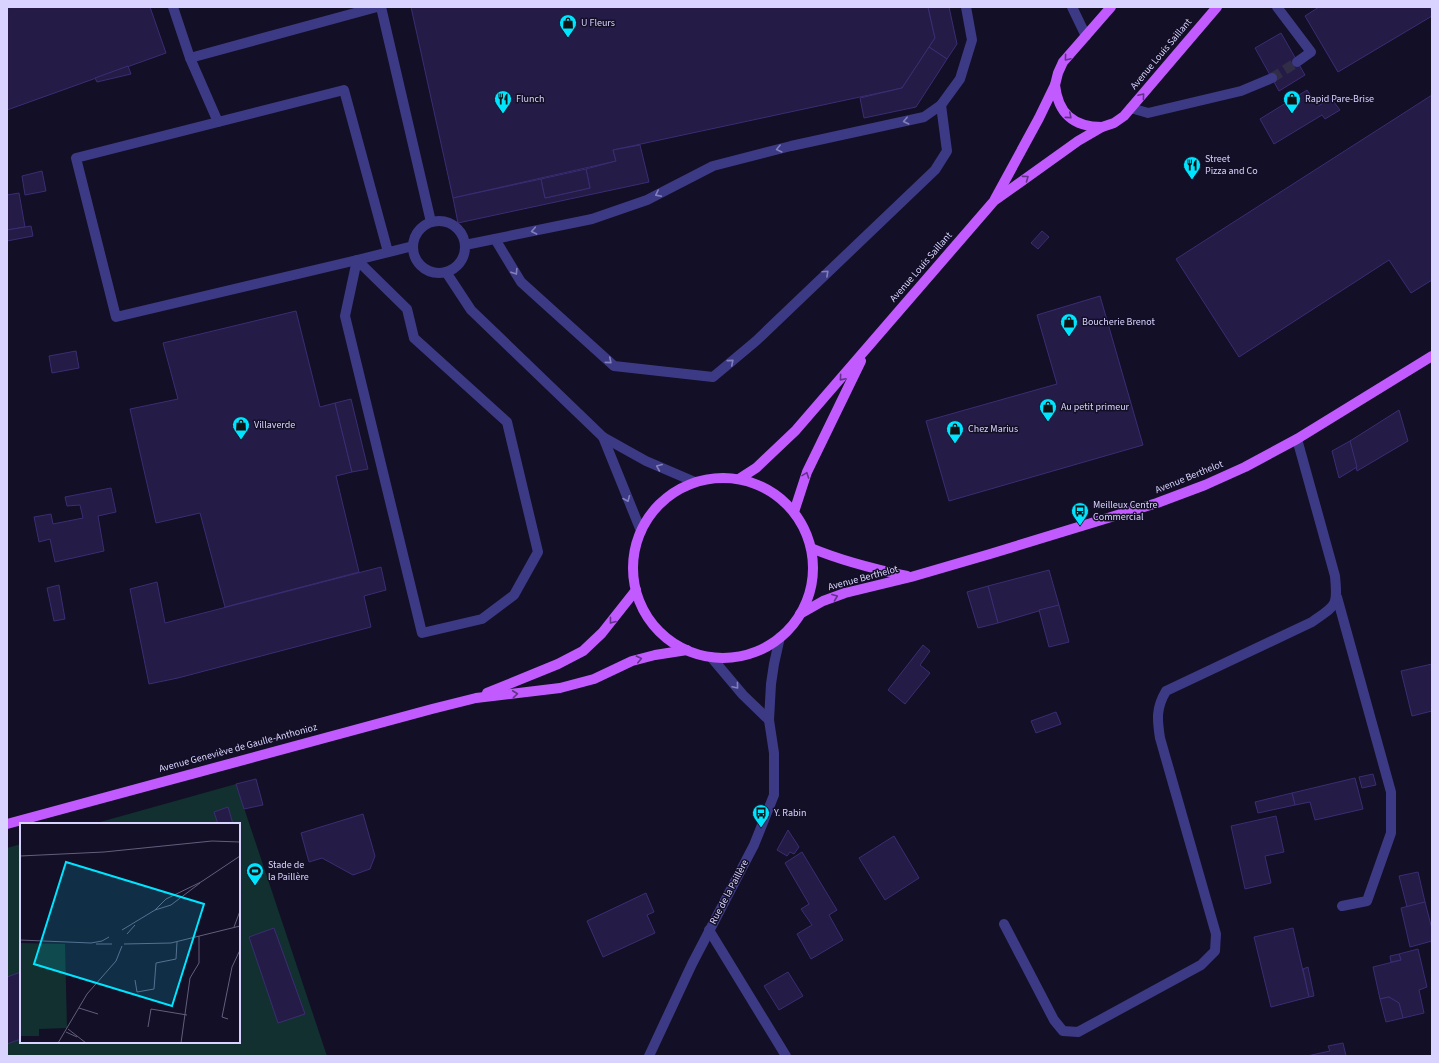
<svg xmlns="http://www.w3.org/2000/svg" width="1439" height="1063" viewBox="0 0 1439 1063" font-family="'Source Sans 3',sans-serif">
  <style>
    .green { fill: #12302f }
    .building { fill: #241b47; stroke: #3b2d73 }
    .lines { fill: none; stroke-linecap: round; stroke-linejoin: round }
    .minor-tunnel { stroke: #312d47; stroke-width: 10; stroke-dasharray: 10 5; stroke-linecap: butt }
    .minor { stroke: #3d3a85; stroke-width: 10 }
    .major { stroke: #c25bff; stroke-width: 10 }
    .oneway { stroke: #623188 }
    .oneway2 { stroke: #837fbc }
    .labels { text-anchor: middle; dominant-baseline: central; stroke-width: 3; stroke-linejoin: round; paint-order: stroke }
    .poi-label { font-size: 10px; fill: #d9d4ff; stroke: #130f26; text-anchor: start }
    .street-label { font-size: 10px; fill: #d9d4ff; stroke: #130f26 }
    .inset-road { fill: none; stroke: #625e7d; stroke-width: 1 }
    .view { fill: #00e5ff; fill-opacity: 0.15; stroke: #00e5ff; stroke-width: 2 }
    .inset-edge { fill: none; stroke: #d9d4ff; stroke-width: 2 }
  </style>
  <rect width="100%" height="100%" fill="#130f26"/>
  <path class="green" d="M236 784 327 1056H7V848L21 844V1042H239V824H93Z"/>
  <g class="building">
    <path d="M7 7H150L166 53 7 110Z"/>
    <path d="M411 7H928L935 38 902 88 613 150 616 161 453 198Z"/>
    <path d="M928 7H949L957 44 947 59 929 47 935 38Z"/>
    <path d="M1319 7H1430L1432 11V16L1338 72 1305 16Z"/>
    <path d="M1281 33 1305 75 1279 91 1255 48Z"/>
    <path d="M929 47 947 59 916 107 864 118 860 98 902 88Z"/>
    <path d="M128 66 131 74 97 82 95 78Z"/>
    <path d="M1307 90 1318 106 1331 98 1340 110 1325 119 1322 115 1274 144 1260 119Z"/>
    <path d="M1432 95V280L1411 293 1389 260 1239 357 1176 259Z"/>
    <path d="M640 145 649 182 458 223 453 198 541 179 545 198 590 188 586 169 616 161 613 150Z"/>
    <path d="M586 169 590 188 545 198 541 179Z"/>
    <path d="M42 171 46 191 25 195 22 176Z"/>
    <path d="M19 193 25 227 7 230V195Z"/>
    <path d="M31 226 33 236 7 241V230Z"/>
    <path d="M1042 231 1049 237 1038 249 1031 243Z"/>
    <path d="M1100 296 1143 445 949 501 926 421 1057 384 1037 315Z"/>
    <path d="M296 311 320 407 335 403 352 472 336 476 359 572 225 607 200 513 156 523 130 409 178 399 163 343Z"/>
    <path d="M76 351 79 368 52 373 49 356Z"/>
    <path d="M351 399 368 469 352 472 335 403Z"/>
    <path d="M1399 410 1408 441 1357 471 1350 441Z"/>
    <path d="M1350 441 1357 467 1339 478 1332 451Z"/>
    <path d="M111 488 116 512 98 516 104 551 55 562 50 539 39 542 34 517 51 514 53 524 83 518 80 505 67 506 65 497Z"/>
    <path d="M381 567 386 590 364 596 371 627 178 678 149 684 130 589 157 582 165 623Z"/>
    <path d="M1049 570 1059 605 998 623 988 586Z"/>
    <path d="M59 585 65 619 54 621 47 588Z"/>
    <path d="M988 586 998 623 978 628 967 592Z"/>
    <path d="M1059 605 1069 642 1049 647 1039 610Z"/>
    <path d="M923 645 930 651 920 665 930 673 905 704 888 690Z"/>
    <path d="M1432 664V711L1412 716 1401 671Z"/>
    <path d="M1056 712 1061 724 1036 733 1031 721Z"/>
    <path d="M1373 774 1376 785 1362 788 1359 777Z"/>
    <path d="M1355 778 1363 809 1315 820 1310 802 1295 805 1292 793Z"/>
    <path d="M256 779 263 805 244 809 236 784Z"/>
    <path d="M1292 793 1295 805 1258 813 1255 802Z"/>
    <path d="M228 807 233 824H218L214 812Z"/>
    <path d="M363 814 375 856 370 869 353 875 322 858 309 862 301 833Z"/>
    <path d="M1276 816 1284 852 1265 856 1271 883 1245 889 1231 826Z"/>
    <path d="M788 830 799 847 794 854 790 852 787 856 777 850Z"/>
    <path d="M894 836 919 878 885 900 859 858Z"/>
    <path d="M802 852 837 910 829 915 843 940 811 959 797 934 812 925 801 909 809 904 785 863Z"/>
    <path d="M1418 872 1425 902 1407 907 1399 876Z"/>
    <path d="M646 893 654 912 647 915 655 933 603 957 587 921Z"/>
    <path d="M1425 902 1432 929V941L1410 947 1401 908Z"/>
    <path d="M274 928 305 1014 278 1023 249 937Z"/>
    <path d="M1293 928 1309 997 1271 1007 1254 937Z"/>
    <path d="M1418 949 1427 987 1419 990 1424 1013 1403 1018 1399 1003 1389 997 1380 999 1373 967 1401 960 1399 954Z"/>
    <path d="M1399 954 1401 960 1391 962 1390 956Z"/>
    <path d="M1308 967 1314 996 1309 997 1303 969Z"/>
    <path d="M21 972V1039L7 1044V977Z"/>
    <path d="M788 972 803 996 779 1010 764 986Z"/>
    <path d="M1389 997 1399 1003 1403 1018 1386 1022 1380 999Z"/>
    <path d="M1343 1043 1346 1056H1307L1330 1051 1328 1046Z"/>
  </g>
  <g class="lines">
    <path class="minor-tunnel" d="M1272 78 1297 62"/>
    <g class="minor">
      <path d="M173 7 190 58 377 7"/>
      <path d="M381 7 431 222"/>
      <path d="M1072 7 1086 36"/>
      <path d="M1277 7 1311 52 1297 62"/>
      <path d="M190 58 218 122"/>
      <path d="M1131 108 1148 113 1241 91 1272 78"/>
      <circle cx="439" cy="247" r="26"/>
      <path d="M495 239 521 282 614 366 713 377 756 341 935 170 947 151 941 105"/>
      <path d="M465 245 592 219 647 200 713 166 791 146 924 117 941 105 960 79 972 40 966 7"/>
      <path d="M388 252 344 90 76 158 116 317 357 260 413 246"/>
      <path d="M357 260 407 309 414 338 507 422 538 552 514 595 482 619 422 633 345 316Z"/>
      <path d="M446 272 471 310 603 437 646 461 695 482"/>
      <path d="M603 437 641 531"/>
      <path d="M1337 597 1391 792V833L1367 901 1342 906"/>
      <path d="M711 657 743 695 769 720"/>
      <path d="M1004 924 1054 1020 1063 1031 1078 1032 1201 965 1215 951 1216 934 1160 738C1157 719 1156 708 1166 691L1312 622C1336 605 1338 607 1335 576L1297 439"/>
      <path d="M709 930 786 1056"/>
      <path d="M649 1056 692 964 754 845 774 795V753L769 720 771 684 774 664 780 637"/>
    </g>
    <g class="major">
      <path d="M1055 85C1058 113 1073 127 1102 127"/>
      <path d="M995 199 1039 118 1055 85 1058 73 1063 62 1111 7"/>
      <circle cx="723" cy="568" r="90"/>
      <path d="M739 479 756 468 796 430 994 201 1078 141 1102 127 1114 123 1124 116 1217 7"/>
      <path d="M794 512 807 472 861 361"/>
      <path d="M811 548C842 561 874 569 907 576"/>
      <path d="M800 614 823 601 845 593 911 577 990 554 1157 503 1205 485 1245 467 1297 439 1432 356"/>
      <path d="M487 693 558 664 583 651 602 633 636 590"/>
      <path d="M7 824 432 709 476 698 560 688 594 679 632 661 655 655 687 650"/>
    </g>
  </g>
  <defs><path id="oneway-chevron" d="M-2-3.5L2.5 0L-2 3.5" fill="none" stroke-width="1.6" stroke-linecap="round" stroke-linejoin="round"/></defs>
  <g class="oneway">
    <use href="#oneway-chevron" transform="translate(1067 58) rotate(130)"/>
    <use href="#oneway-chevron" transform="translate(1142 96) rotate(-50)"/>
    <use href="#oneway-chevron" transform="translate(1069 116) rotate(41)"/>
    <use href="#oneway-chevron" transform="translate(1026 178) rotate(-36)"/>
    <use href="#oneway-chevron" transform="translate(842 378) rotate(131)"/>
    <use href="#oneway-chevron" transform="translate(806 475) rotate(-70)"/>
    <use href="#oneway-chevron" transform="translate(835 597) rotate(-21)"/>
    <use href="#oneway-chevron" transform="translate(612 621) rotate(128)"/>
    <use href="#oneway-chevron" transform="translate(639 659) rotate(-13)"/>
    <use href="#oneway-chevron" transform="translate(515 694) rotate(-6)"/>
  </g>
  <g class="oneway2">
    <use href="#oneway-chevron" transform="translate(906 121) rotate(167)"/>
    <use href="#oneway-chevron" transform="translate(779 149) rotate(166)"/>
    <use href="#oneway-chevron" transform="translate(658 194) rotate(153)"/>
    <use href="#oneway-chevron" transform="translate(534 231) rotate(169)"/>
    <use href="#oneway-chevron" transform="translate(515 272) rotate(58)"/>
    <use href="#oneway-chevron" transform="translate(826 273) rotate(-43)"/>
    <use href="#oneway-chevron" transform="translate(609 361) rotate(40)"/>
    <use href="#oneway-chevron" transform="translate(731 362) rotate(-40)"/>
    <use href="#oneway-chevron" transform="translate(659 467) rotate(-157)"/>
    <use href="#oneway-chevron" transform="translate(627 499) rotate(67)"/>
    <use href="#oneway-chevron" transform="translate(736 686) rotate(50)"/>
  </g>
  <defs>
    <g id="shop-pin" transform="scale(0.9)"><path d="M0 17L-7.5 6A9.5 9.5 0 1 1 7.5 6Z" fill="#00e5ff" stroke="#130f26"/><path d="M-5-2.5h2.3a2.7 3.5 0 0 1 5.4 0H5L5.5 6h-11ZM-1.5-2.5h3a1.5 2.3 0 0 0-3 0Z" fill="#111"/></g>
    <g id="restaurant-pin" transform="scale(0.9)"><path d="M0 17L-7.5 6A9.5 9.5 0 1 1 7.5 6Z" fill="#00e5ff" stroke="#130f26"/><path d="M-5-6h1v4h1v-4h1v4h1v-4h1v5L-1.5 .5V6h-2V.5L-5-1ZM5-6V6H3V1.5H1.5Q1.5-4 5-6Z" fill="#111"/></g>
    <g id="bus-pin" transform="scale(0.9)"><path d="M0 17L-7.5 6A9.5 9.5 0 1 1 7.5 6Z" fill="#00e5ff" stroke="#130f26"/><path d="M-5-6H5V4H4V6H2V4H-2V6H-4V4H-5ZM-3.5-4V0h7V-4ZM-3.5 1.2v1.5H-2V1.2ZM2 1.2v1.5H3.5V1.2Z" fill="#111"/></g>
    <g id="stadium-pin" transform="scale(0.9)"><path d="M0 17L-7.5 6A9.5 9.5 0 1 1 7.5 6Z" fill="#00e5ff" stroke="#130f26"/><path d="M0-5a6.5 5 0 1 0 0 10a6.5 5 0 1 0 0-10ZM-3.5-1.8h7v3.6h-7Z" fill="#111"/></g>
  </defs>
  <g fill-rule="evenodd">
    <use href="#shop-pin" x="568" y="23"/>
    <use href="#restaurant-pin" x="503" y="99"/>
    <use href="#shop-pin" x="1292" y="99"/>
    <use href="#restaurant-pin" x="1192" y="165"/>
    <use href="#shop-pin" x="1069" y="322"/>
    <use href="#shop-pin" x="1048" y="407"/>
    <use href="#shop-pin" x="241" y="425"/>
    <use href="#shop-pin" x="955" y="429"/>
    <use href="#bus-pin" x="1080" y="511"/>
    <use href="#bus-pin" x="761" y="813"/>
    <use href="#stadium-pin" x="255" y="871"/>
  </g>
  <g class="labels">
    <g class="poi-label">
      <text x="581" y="23">U Fleurs</text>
      <text x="516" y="99">Flunch</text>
      <text x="1305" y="99">Rapid Pare-Brise</text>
      <text x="1205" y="159">Street<tspan x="1205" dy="12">Pizza and Co</tspan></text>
      <text x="1082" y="322">Boucherie Brenot</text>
      <text x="1061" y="407">Au petit primeur</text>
      <text x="254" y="425">Villaverde</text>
      <text x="968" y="429">Chez Marius</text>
      <text x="1093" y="505">Meilleux Centre<tspan x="1093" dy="12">Commercial</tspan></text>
      <text x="774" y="813">Y. Rabin</text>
      <text x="268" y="865">Stade de<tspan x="268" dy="12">la Paillère</tspan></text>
    </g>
    <g class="street-label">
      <text transform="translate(1161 54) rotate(-50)">Avenue Louis Saillant</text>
      <text transform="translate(921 267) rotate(-49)">Avenue Louis Saillant</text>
      <text transform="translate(1189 477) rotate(-22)">Avenue Berthelot</text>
      <text transform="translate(863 578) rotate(-15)">Avenue Berthelot</text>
      <text transform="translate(238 748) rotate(-15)">Avenue Geneviève de Gaulle-Anthonioz</text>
      <text transform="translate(729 892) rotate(-62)">Rue de la Paillère</text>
    </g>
  </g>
  <g transform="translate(20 823)">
    <rect width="220" height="220" fill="#130f26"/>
    <path d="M0 120 45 121 47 205 19 206V213H0Z" fill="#12302f"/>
    <path class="inset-road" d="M0 33 84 29 192 18 220 19M135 87 146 76 181 59 220 33M214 104 220 88M102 107 135 87 151 82 180 60M107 111 115 102M0 117 71 120 82 118 89 114M76 121H92M104 121 151 120 220 103M115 157 117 169 134 166 136 140 156 136 157 119M59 185 78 191M208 196 202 194 212 144 220 127M128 204 131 186 167 192M48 206 66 220M46 209 57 214M38 220 67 171 96 138 102 123M161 220 170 155 179 140V113"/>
    <path class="view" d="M46 39 184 81 152 183 14 141Z"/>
    <rect width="220" height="220" class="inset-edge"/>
  </g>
  <rect width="1439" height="1063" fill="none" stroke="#d9d4ff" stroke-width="16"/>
</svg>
